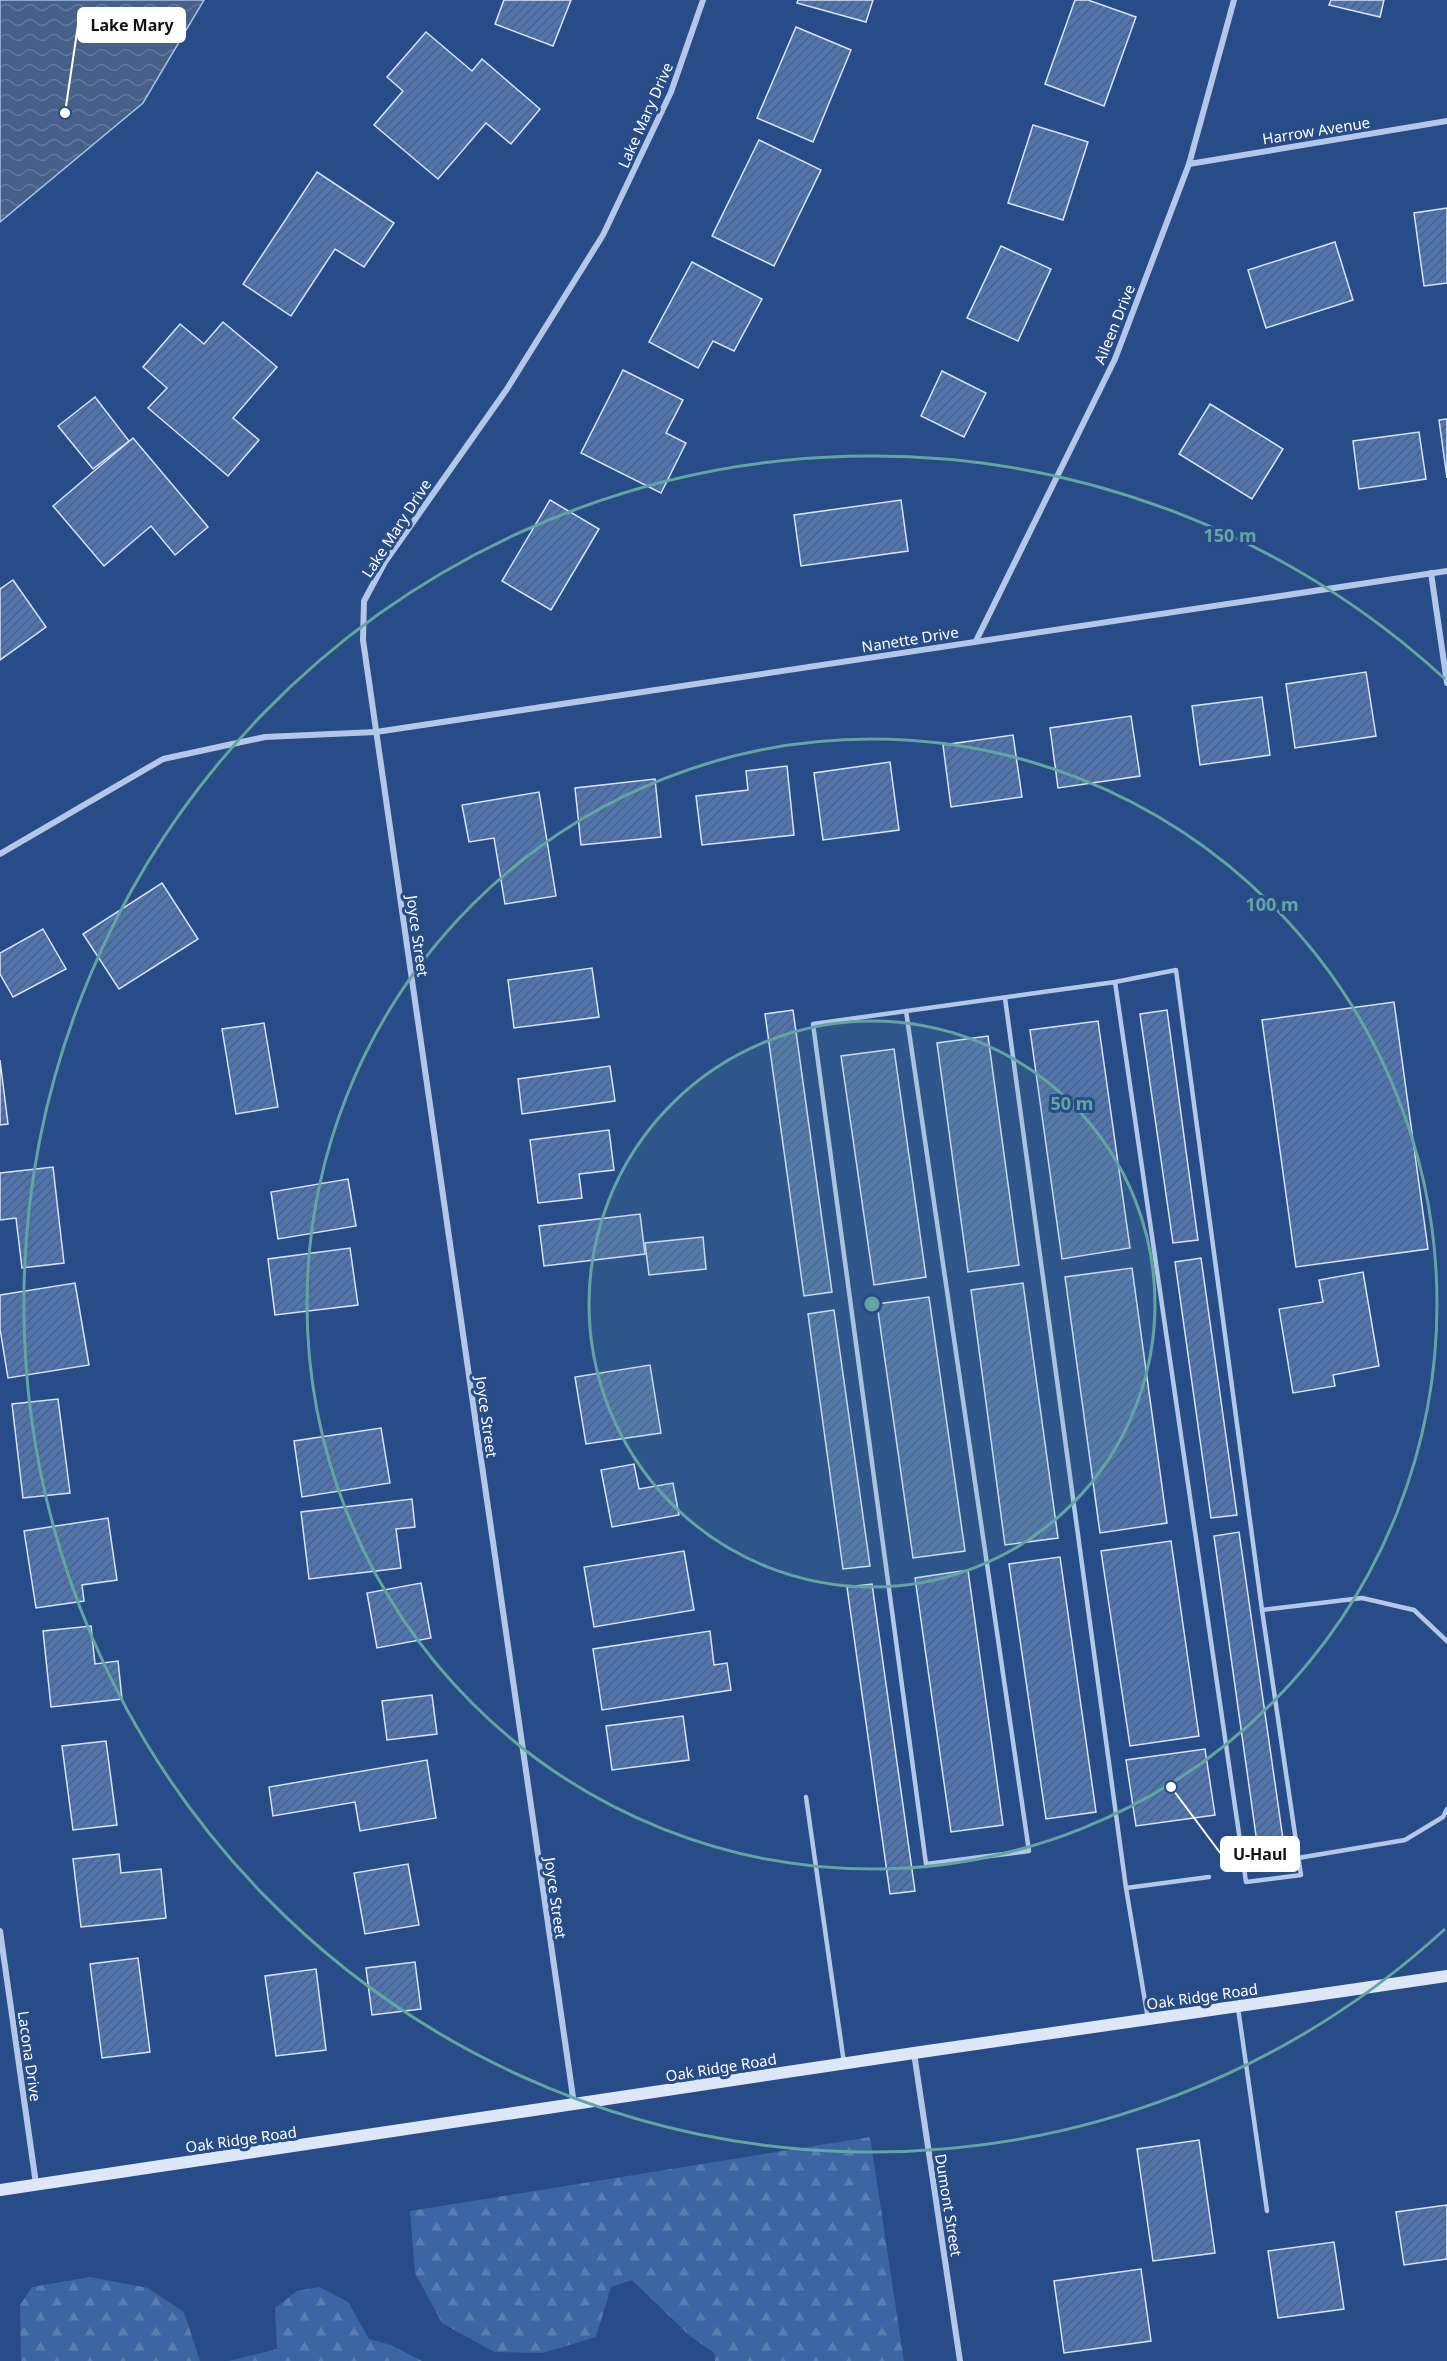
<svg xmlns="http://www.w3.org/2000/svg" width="1447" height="2361" viewBox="0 0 1447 2361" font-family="'Noto Sans',sans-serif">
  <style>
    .forest { fill: url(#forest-firs) }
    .water { fill: url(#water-waves); stroke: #a7c2e8; stroke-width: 1.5 }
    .building { fill: url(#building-hatch); stroke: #d7e3f6; stroke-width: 1.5 }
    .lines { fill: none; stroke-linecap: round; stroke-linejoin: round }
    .lane { stroke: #b3c8e8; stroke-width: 4.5 }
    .street { stroke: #b3c8e8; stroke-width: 6 }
    .secondary { stroke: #dde7f7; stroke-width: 12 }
    .ring { fill: none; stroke: #63a6a1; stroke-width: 3 }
    .labels { text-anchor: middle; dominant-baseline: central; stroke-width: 6; stroke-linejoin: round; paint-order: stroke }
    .street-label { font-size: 15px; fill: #fff; stroke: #274c87 }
    .centre { fill: #63a6a1; stroke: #274c87; stroke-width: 3 }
    .ring-label { font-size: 18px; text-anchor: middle; font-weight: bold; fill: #63a6a1; stroke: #274c87; stroke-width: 6; stroke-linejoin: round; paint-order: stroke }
    .leader { fill: none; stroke: #fff; stroke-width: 2 }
    .callout-dot { fill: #fff; stroke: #274c87; stroke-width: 2 }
    .callout { fill: #fff; stroke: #fff; stroke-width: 2 }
    .callout-label { font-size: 16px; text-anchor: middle; font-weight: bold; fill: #111 }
  </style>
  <defs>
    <pattern id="forest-firs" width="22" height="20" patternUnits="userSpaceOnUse" patternTransform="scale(1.5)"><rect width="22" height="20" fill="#3c65a3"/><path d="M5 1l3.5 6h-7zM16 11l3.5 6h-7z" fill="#597cb1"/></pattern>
    <pattern id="water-waves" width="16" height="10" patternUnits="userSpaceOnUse" patternTransform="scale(1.5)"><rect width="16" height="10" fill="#46608a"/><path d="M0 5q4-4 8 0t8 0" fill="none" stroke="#62789c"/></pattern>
    <pattern id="building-hatch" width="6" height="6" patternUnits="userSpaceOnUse" patternTransform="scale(1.5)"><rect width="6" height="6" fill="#5075ae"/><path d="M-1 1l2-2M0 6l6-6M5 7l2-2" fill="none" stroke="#4e607d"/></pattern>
  </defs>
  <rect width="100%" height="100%" fill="#274c87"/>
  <g class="forest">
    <path d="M870 2137 904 2361H715L714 2353 690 2336 632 2280 611 2287 596 2337 543 2353 494 2352 442 2323 415 2273 410 2211Z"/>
    <path d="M90 2277 148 2288 184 2312 200 2361H21L20 2305 32 2287Z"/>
    <path d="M320 2287 348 2302 369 2339 391 2345 422 2361H228L277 2349 275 2308 297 2291Z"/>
  </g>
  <path class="water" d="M0 0H204L143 103 0 222Z"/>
  <g class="building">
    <path d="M504 0H571L553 46 495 24Z"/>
    <path d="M798 0H873L866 22 797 3Z"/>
    <path d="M1075 0H1088L1136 17 1104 106 1045 84Z"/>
    <path d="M1331 0H1384L1380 17 1329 5Z"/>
    <path d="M796 27 851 50 813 142 757 118Z"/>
    <path d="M426 32 472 71 482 59 540 109 511 144 486 123 438 179 374 125 403 91 387 77Z"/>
    <path d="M1033 125 1088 142 1063 220 1008 203Z"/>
    <path d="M759 140 821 170 774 266 712 236Z"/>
    <path d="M317 172 394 223 364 267 335 249 291 316 243 284Z"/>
    <path d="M1447 208V283L1424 286 1414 213Z"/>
    <path d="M1335 242 1353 300 1266 328 1248 270Z"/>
    <path d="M1001 246 1051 269 1018 341 967 318Z"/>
    <path d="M692 262 762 299 734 351 713 341 698 368 649 342Z"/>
    <path d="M223 322 277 367 233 418 259 440 228 476 148 408 167 388 143 367 180 324 204 344Z"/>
    <path d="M623 370 683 400 666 433 686 443 661 493 581 453Z"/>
    <path d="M942 371 986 393 964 437 921 416Z"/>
    <path d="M95 397 129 441 93 469 58 426Z"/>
    <path d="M1210 404 1283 449 1252 499 1179 454Z"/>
    <path d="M1447 419V478L1439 420Z"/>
    <path d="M1419 432 1426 479 1359 489 1353 441Z"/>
    <path d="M133 438 208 527 175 555 151 526 104 566 53 506Z"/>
    <path d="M550 500 599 529 551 610 502 581Z"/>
    <path d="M901 500 908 551 801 566 794 515Z"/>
    <path d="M13 580 46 627 0 660V589Z"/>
    <path d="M1366 672 1376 736 1295 748 1286 684Z"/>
    <path d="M1262 697 1270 755 1200 765 1192 706Z"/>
    <path d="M1131 716 1140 776 1058 788 1050 728Z"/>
    <path d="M1013 735 1022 797 951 807 943 745Z"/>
    <path d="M890 762 899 830 823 840 814 773Z"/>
    <path d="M787 766 794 835 702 845 696 796 748 790 746 771Z"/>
    <path d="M655 779 661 837 581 845 575 788Z"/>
    <path d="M539 792 556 896 505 904 494 838 469 842 462 805Z"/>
    <path d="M162 883 198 939 119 989 83 934Z"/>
    <path d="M43 929 66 969 13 997 0 974V953Z"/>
    <path d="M592 968 599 1017 514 1028 508 980Z"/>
    <path d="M1394 1002 1428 1249 1296 1267 1262 1020Z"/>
    <path d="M793 1010 832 1292 804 1296 765 1014Z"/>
    <path d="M1167 1010 1198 1240 1173 1243 1140 1014Z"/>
    <path d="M1098 1021 1130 1248 1062 1259 1030 1030Z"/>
    <path d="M264 1023 278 1107 236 1114 222 1029Z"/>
    <path d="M988 1036 1019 1265 968 1272 937 1043Z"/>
    <path d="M894 1049 926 1277 874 1285 841 1056Z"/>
    <path d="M0 1060 8 1124 0 1125Z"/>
    <path d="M610 1066 615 1101 522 1114 518 1079Z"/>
    <path d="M609 1130 614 1170 579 1174 582 1198 538 1203 530 1140Z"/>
    <path d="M53 1167 64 1263 22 1268 16 1218 0 1220V1173Z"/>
    <path d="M348 1179 356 1226 278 1239 271 1192Z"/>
    <path d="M640 1214 645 1254 544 1266 539 1226Z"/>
    <path d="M703 1237 706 1269 649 1275 645 1243Z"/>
    <path d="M350 1248 358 1305 275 1315 268 1259Z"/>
    <path d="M1201 1258 1237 1515 1211 1518 1175 1262Z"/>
    <path d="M1132 1268 1167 1523 1100 1533 1065 1277Z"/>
    <path d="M1363 1272 1379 1366 1333 1375 1335 1386 1293 1393 1279 1309 1323 1302 1319 1280Z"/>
    <path d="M75 1283 89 1365 8 1378 0 1329V1295Z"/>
    <path d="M1023 1283 1058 1538 1005 1545 971 1290Z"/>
    <path d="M929 1297 965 1551 913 1558 877 1304Z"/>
    <path d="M834 1310 870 1566 843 1569 808 1314Z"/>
    <path d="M650 1365 661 1433 586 1444 575 1377Z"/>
    <path d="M58 1399 70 1493 23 1498 12 1404Z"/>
    <path d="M381 1428 390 1483 302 1497 294 1441Z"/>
    <path d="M634 1464 639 1489 673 1483 679 1515 612 1527 601 1470Z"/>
    <path d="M412 1499 415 1527 396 1529 401 1568 309 1579 301 1512Z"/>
    <path d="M108 1518 117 1580 82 1585 84 1601 36 1608 24 1531Z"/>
    <path d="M1239 1532 1285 1853 1259 1857 1214 1536Z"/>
    <path d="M1171 1541 1199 1736 1130 1746 1101 1551Z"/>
    <path d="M684 1551 694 1610 594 1627 584 1567Z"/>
    <path d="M1060 1557 1096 1812 1046 1819 1009 1564Z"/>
    <path d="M968 1570 1003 1825 951 1832 915 1578Z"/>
    <path d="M421 1583 431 1638 377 1648 367 1593Z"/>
    <path d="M872 1584 915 1891 890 1894 847 1587Z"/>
    <path d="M91 1626 95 1664 118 1661 122 1699 51 1707 43 1631Z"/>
    <path d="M710 1631 714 1665 727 1663 731 1690 602 1710 593 1649Z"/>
    <path d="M432 1695 437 1734 387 1740 382 1701Z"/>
    <path d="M683 1716 689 1760 612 1770 606 1726Z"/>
    <path d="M106 1741 117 1825 73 1830 62 1746Z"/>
    <path d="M1205 1749 1215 1815 1136 1826 1126 1760Z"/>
    <path d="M427 1760 436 1818 360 1831 355 1802 273 1816 269 1787Z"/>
    <path d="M119 1854 121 1873 161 1869 166 1918 81 1927 73 1859Z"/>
    <path d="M408 1864 419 1925 365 1934 354 1873Z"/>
    <path d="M138 1958 150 2052 102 2058 90 1964Z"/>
    <path d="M415 1962 421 2009 372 2015 366 1968Z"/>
    <path d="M316 1969 326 2050 276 2056 265 1976Z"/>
    <path d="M1199 2140 1215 2253 1153 2261 1137 2149Z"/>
    <path d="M1447 2205V2259L1404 2265 1396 2212Z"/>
    <path d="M1334 2242 1344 2309 1278 2318 1268 2251Z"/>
    <path d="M1141 2269 1151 2341 1064 2353 1054 2281Z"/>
  </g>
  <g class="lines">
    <g class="lane">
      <path d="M1005 998 1126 1888 1148 2019"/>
      <path d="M906 1011 1029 1851 926 1864 813 1024 1115 982 1176 970 1262 1610 1301 1875 1246 1882 1115 982"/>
      <path d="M1262 1610 1362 1598 1414 1610 1447 1641"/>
      <path d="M806 1797 844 2063"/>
      <path d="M1298 1858 1405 1840 1443 1817 1447 1809"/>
      <path d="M1126 1888 1209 1877"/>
      <path d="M1238 2008 1267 2211"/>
    </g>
    <g class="street">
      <path d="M1189 164 1447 121"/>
      <path d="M1431 573 1447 683"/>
      <path d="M976 641 1115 359 1189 164 1234 0"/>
      <path d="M0 854 163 759 265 737 376 732 1447 571"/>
      <path d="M0 1931 36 2184"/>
      <path d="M914 2053 960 2361"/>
      <path d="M574 2104 363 640 364 601 385 562 507 389 603 235 671 92 703 0"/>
    </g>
    <path class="secondary" d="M0 2190 914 2053 1447 1976"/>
  </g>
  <circle cx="872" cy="1304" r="283" fill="#63a6a1" fill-opacity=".12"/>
  <g class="ring">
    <circle cx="872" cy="1304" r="283"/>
    <circle cx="872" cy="1304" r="565"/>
    <path d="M1445 1929A848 848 0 1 1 1445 679"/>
  </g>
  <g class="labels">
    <g class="street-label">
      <text transform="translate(645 115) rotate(-66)">Lake Mary Drive</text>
      <text transform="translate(1316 130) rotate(-9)">Harrow Avenue</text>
      <text transform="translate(1114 324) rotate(-68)">Aileen Drive</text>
      <text transform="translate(396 528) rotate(-57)">Lake Mary Drive</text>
      <text transform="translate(910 639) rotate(-9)">Nanette Drive</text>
      <text transform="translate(418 936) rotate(82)">Joyce Street</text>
      <text transform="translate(487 1417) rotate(82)">Joyce Street</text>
      <text transform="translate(556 1898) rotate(82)">Joyce Street</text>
      <text transform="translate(1202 1996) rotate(-8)">Oak Ridge Road</text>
      <text transform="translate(30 2056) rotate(82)">Lacona Drive</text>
      <text transform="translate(721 2067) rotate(-9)">Oak Ridge Road</text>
      <text transform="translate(241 2139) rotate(-8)">Oak Ridge Road</text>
      <text transform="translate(949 2205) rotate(81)">Dumont Street</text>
    </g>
  </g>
  <circle cx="872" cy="1304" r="9" class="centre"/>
  <g class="ring-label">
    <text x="1230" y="542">150 m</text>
    <text x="1272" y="911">100 m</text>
    <text x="1072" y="1110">50 m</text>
  </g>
  <path class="leader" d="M65 113L78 25M1171 1787L1221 1854"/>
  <g class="callout-dot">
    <circle cx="65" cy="113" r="6"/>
    <circle cx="1171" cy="1787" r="6"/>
  </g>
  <g class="callout">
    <rect x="78" y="8" width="107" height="34" rx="6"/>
    <rect x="1221" y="1837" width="78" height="34" rx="6"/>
  </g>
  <g class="callout-label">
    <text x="132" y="31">Lake Mary</text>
    <text x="1260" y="1860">U-Haul</text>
  </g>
</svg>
